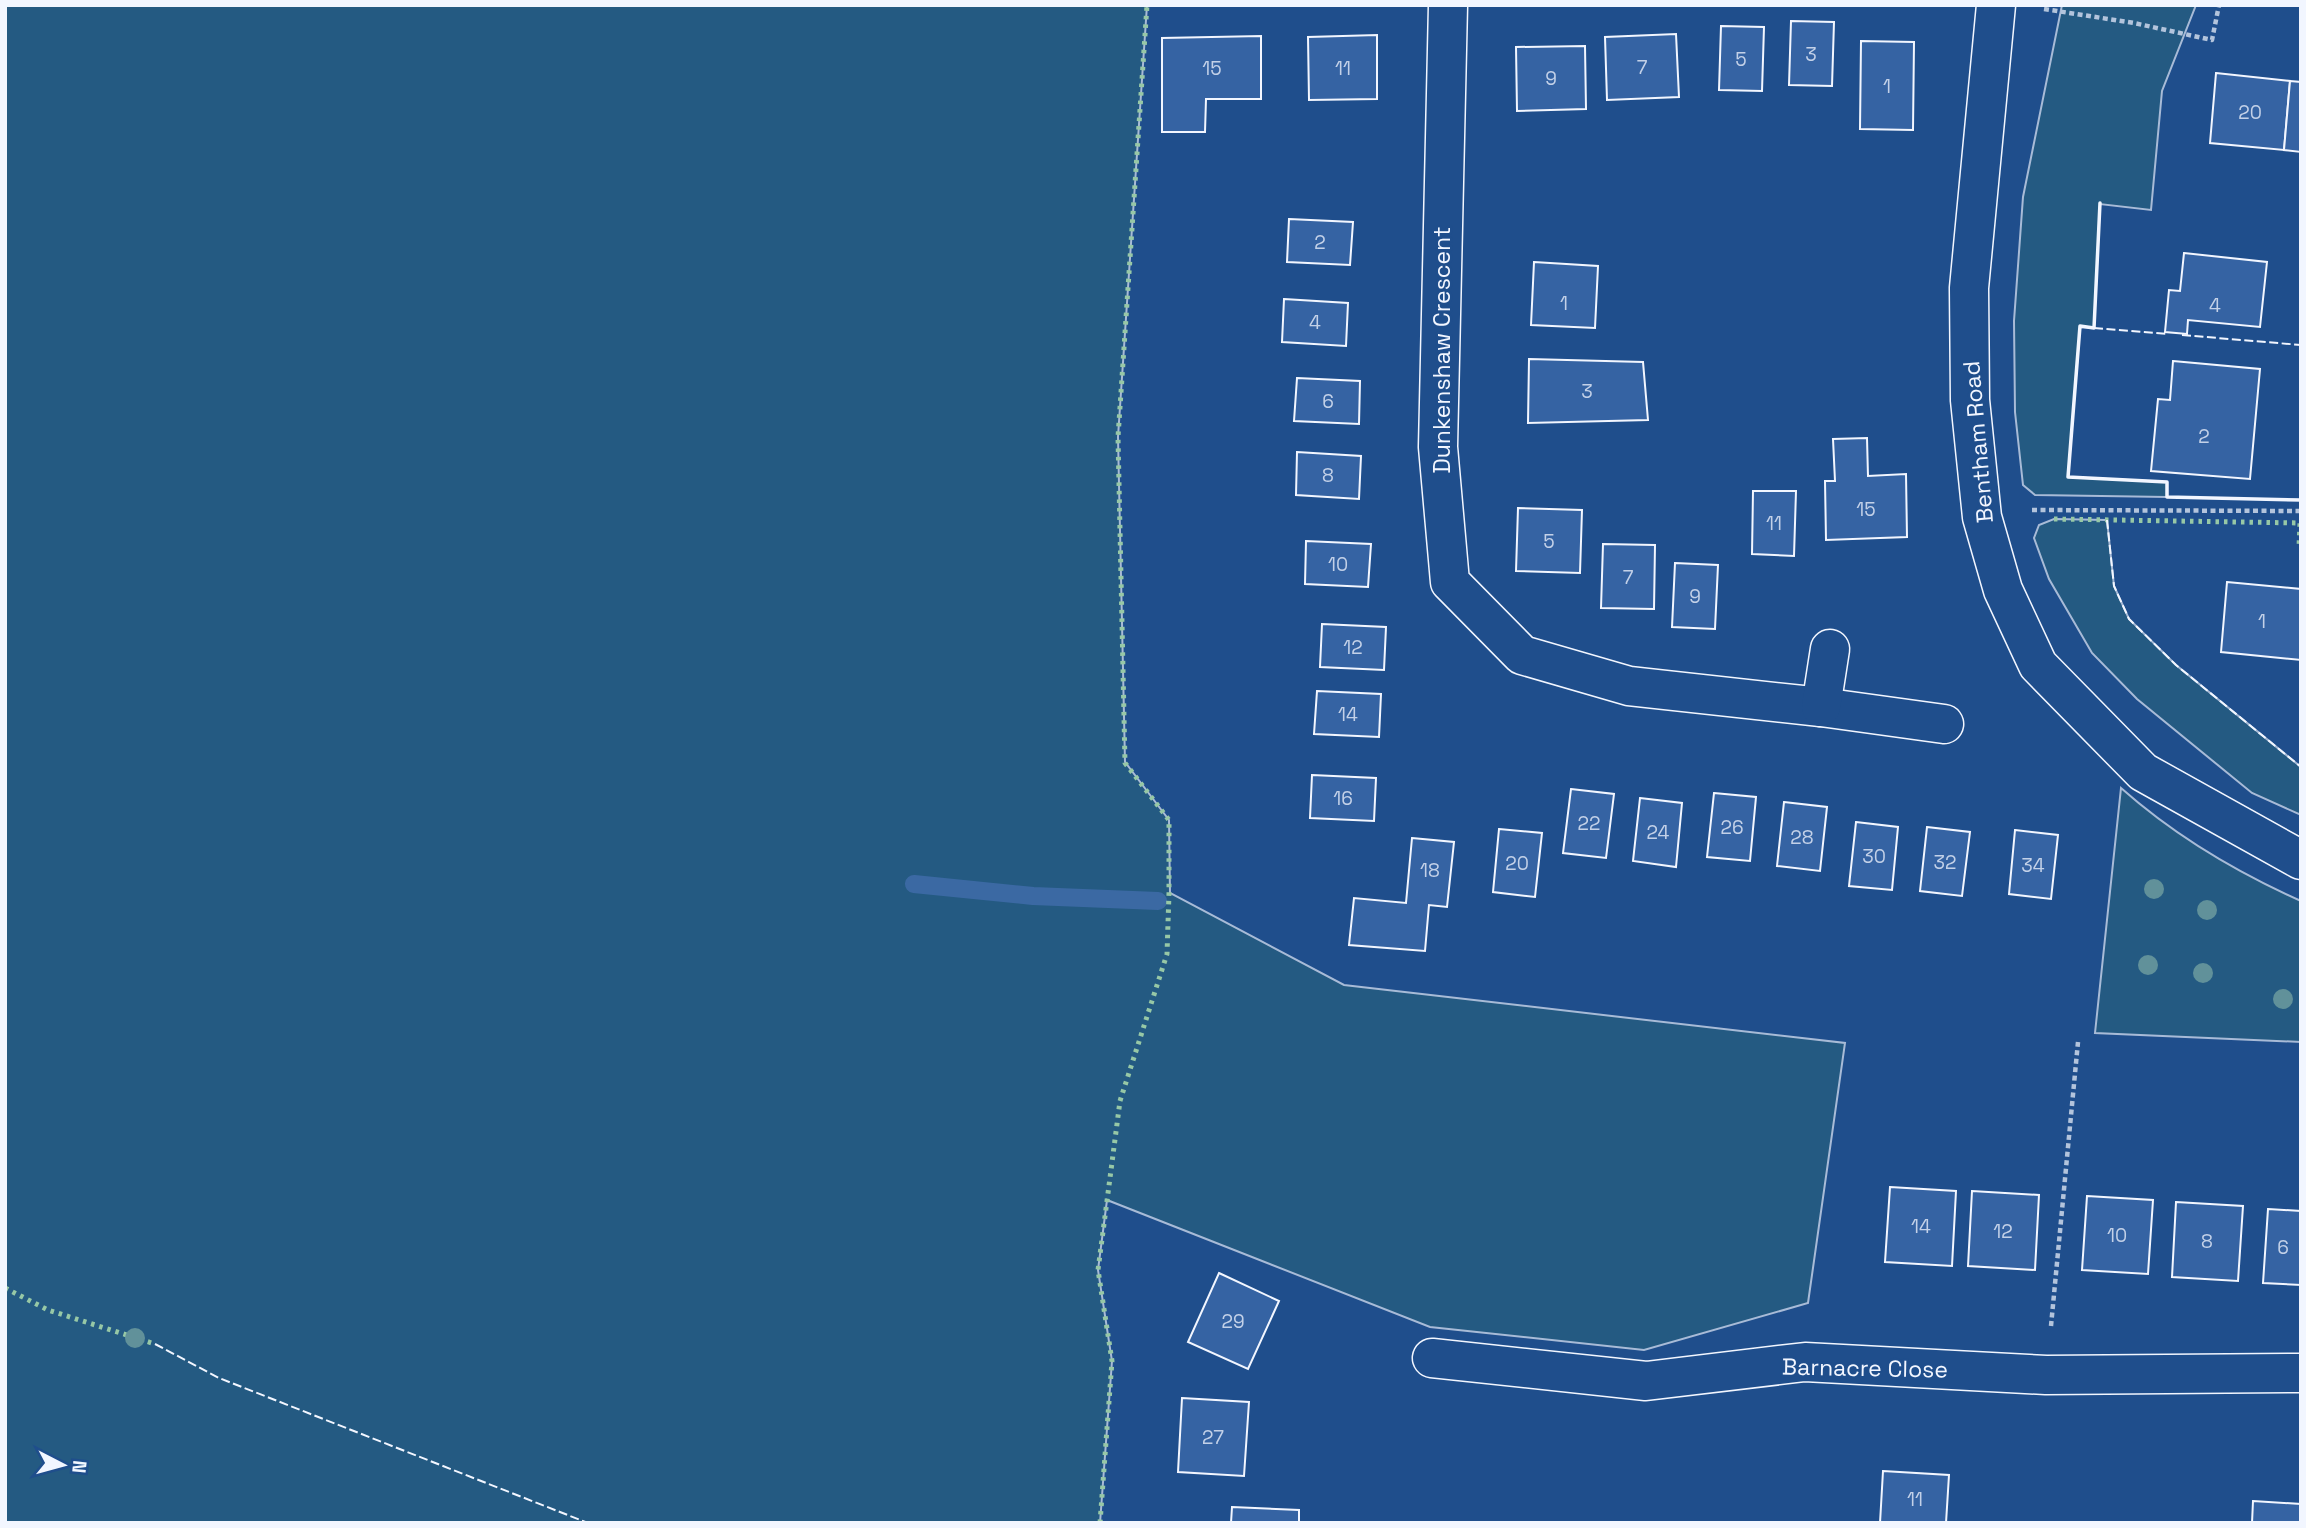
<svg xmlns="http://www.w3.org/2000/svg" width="2306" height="1528" viewBox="0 0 2306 1528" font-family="'Space Grotesk',sans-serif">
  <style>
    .green { fill: #245a82; stroke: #a8bbd7; stroke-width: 2 }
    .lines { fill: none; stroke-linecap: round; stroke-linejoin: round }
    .stream { stroke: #3b69a3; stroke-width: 18 }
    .building { fill: #3563a3; stroke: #f2f6ff; stroke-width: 2 }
    .minor-casing { stroke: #f2f6ff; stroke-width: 41 }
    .tertiary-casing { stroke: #f2f6ff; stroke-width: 41 }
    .path { stroke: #b3c4dc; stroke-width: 4.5; stroke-dasharray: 5 3.5; stroke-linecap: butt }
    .minor { stroke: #1f4e8c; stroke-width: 38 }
    .tertiary { stroke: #1f4e8c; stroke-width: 38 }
    .hedge { stroke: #97c8a6; stroke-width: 5; stroke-dasharray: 3.5 5; stroke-linecap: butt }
    .fence { stroke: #f2f6ff; stroke-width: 2; stroke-dasharray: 9 3.5; stroke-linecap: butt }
    .wall { stroke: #f2f6ff; stroke-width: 3.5 }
    .tree { fill: #61919a }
    .labels { text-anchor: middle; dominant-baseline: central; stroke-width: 5; stroke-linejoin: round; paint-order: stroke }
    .number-label { font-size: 19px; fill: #c3d1e8 }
    .street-label { font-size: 23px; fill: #f2f6ff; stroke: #1f4e8c }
  </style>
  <rect width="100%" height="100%" fill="#1f4e8c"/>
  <g class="green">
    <path d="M5 5H1147L1118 437 1125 762 1169 820 1170 893 1344 985 1845 1043 1808 1303 1644 1350 1430 1327 1107 1200 1098 1270 1112 1361 1100 1523H5Z"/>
    <path d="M2062 5H2196L2162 91 2151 210 2100 204 2094 328 2080 327 2068 477 2167 482V497L2035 495 2023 485 2015 412 2014 321 2023 197Z"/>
    <path d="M2054 519 2107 520 2114 586 2129 619 2176 665 2301 767V815L2252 793 2137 699 2092 653 2049 579 2034 538 2039 525Z"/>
    <path d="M2121 788C2174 835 2236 872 2301 901V1042L2095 1033Z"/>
  </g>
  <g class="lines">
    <path class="stream" d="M914 884 1033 896 1158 901"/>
  </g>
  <g class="building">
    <path d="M1791 21 1834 22 1832 86 1789 85Z"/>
    <path d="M1721 26 1764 27 1762 91 1719 90Z"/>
    <path d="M1676 34 1679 97 1607 100 1605 37Z"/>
    <path d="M1377 35V99L1309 100 1308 37Z"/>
    <path d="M1261 36V99H1206L1205 132H1162V38Z"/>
    <path d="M1861 41 1914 42 1913 130 1860 129Z"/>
    <path d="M1585 46 1586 109 1517 111 1516 47Z"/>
    <path d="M2216 73 2290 81 2284 150 2210 143Z"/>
    <path d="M2290 81 2301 82V152L2284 150Z"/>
    <path d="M1289 219 1353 222 1350 265 1287 262Z"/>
    <path d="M2184 253 2267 262 2260 327 2188 320 2187 334 2165 332 2169 290 2180 291Z"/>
    <path d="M1534 262 1598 266 1595 328 1531 325Z"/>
    <path d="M1284 299 1348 303 1346 346 1282 342Z"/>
    <path d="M1529 359 1643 362 1648 420 1528 423Z"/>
    <path d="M2173 361 2260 369 2250 479 2151 471 2158 399 2170 400Z"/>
    <path d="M1297 378 1360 381 1359 424 1294 421Z"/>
    <path d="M1867 438 1868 476 1906 474 1907 537 1826 540 1825 481H1835L1833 439Z"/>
    <path d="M1297 452 1361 456 1359 499 1296 495Z"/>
    <path d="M1753 491H1796L1794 556 1752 554Z"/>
    <path d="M1518 508 1582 510 1580 573 1516 571Z"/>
    <path d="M1306 541 1371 544 1368 587 1305 584Z"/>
    <path d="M1603 544 1655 545 1654 609 1601 608Z"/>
    <path d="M1675 563 1718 565 1715 629 1672 627Z"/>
    <path d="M2227 582 2301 589V660L2221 652Z"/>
    <path d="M1322 624 1386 627 1384 670 1320 667Z"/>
    <path d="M1317 691 1381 694 1379 737 1314 734Z"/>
    <path d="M1312 775 1376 778 1374 821 1310 818Z"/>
    <path d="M1571 789 1614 794 1606 858 1563 853Z"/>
    <path d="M1714 793 1756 797 1750 861 1707 857Z"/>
    <path d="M1640 798 1682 803 1676 867 1633 861Z"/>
    <path d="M1784 802 1827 807 1820 871 1777 866Z"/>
    <path d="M1856 822 1898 827 1892 890 1849 886Z"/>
    <path d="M1927 827 1970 832 1962 896 1920 891Z"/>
    <path d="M1499 829 1542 833 1535 897 1493 892Z"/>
    <path d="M2015 830 2058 835 2051 899 2009 894Z"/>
    <path d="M1412 838 1454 842 1447 907 1429 905 1425 951 1349 945 1354 898 1406 903Z"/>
    <path d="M1890 1187 1956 1191 1952 1266 1885 1262Z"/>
    <path d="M1972 1191 2039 1195 2035 1270 1968 1266Z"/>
    <path d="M2087 1196 2153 1200 2148 1274 2082 1270Z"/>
    <path d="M2176 1202 2243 1206 2238 1281 2172 1277Z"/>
    <path d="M2268 1209 2301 1211V1285L2263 1283Z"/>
    <path d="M1219 1273 1279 1301 1248 1369 1188 1342Z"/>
    <path d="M1182 1398 1249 1402 1244 1476 1178 1472Z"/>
    <path d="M1883 1471 1949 1475 1946 1523H1880Z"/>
    <path d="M2253 1501 2301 1504V1523H2252Z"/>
    <path d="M1232 1507 1299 1510V1523H1231Z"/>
  </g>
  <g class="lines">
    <g class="minor-casing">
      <g id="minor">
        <path d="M1448 5 1438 447 1450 582 1522 655 1629 686 1821 707 1944 724"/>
        <path d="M1821 707 1830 649"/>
        <path d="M1432 1358 1646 1381 1805 1362 2046 1375 2301 1373"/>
      </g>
    </g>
    <g class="tertiary-casing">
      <path id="tertiary" d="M1996 5 1969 288 1970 400 1982 517 2003 590 2038 665 2143 772 2301 860"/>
    </g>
    <g class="path">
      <path d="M2044 9 2134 23 2212 40 2219 5"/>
      <path d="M2032 510 2301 511"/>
      <path d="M2051 1326 2078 1042"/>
    </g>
    <use href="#minor" class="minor"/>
    <use href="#tertiary" class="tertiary"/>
    <g class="hedge">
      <path d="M2054 519 2300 523 2299 547"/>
      <path d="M5 1288 48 1310 155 1344"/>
      <path d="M1100 1523 1112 1361 1098 1270 1120 1101 1167 954 1169 893V820L1125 763 1118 437 1147 5"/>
    </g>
    <g class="fence">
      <path d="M2094 328 2168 334"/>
      <path d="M2182 335 2301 345"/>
      <path d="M2107 520 2114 586 2129 619 2176 665 2301 767"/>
      <path d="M2299 547H2301"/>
      <path d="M155 1344 219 1378 588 1523"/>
    </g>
    <path class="wall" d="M2100 203 2094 328 2080 326 2068 477 2167 482V497L2301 500"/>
  </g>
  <g class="tree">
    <circle cx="2154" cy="889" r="10"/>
    <circle cx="2207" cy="910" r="10"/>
    <circle cx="2148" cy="965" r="10"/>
    <circle cx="2203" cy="973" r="10"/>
    <circle cx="2283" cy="999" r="10"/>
    <circle cx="135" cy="1338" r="10"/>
  </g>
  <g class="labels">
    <g class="number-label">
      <text x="1811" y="54">3</text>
      <text x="1741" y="59">5</text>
      <text x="1642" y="67">7</text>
      <text x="1212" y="68">15</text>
      <text x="1343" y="68">11</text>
      <text x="1551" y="78">9</text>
      <text x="1887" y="86">1</text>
      <text x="2250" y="112">20</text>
      <text x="1320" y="242">2</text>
      <text x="1564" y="303">1</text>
      <text x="2215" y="305">4</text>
      <text x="1315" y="322">4</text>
      <text x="1587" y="391">3</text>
      <text x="1328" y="401">6</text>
      <text x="2204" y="436">2</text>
      <text x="1328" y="475">8</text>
      <text x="1866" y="509">15</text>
      <text x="1774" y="523">11</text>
      <text x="1549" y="541">5</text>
      <text x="1338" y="564">10</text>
      <text x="1628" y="577">7</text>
      <text x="1695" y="596">9</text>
      <text x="2262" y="621">1</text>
      <text x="1353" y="647">12</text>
      <text x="1348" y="714">14</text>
      <text x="1343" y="798">16</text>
      <text x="1589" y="823">22</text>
      <text x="1732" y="827">26</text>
      <text x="1658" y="832">24</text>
      <text x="1802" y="837">28</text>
      <text x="1874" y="856">30</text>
      <text x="1945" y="862">32</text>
      <text x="1517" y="863">20</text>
      <text x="2033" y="865">34</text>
      <text x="1430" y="870">18</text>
      <text x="1921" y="1226">14</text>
      <text x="2003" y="1231">12</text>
      <text x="2117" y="1235">10</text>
      <text x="2207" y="1241">8</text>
      <text x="2283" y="1247">6</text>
      <text x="1233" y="1321">29</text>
      <text x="1213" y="1437">27</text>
      <text x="1915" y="1499">11</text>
    </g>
    <g class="street-label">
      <text transform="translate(1442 350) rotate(-90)">Dunkenshaw Crescent</text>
      <text transform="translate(1978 442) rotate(-95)">Bentham Road</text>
      <text transform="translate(1865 1368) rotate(1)">Barnacre Close</text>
    </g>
  </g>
  <rect width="2306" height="1528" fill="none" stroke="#f2f6ff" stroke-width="14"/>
  <g transform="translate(63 1465) rotate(96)" stroke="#1f4e8c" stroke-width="5" paint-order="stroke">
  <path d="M0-5L12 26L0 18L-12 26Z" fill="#f2f6ff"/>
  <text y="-10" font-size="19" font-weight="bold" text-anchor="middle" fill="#f2f6ff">N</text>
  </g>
</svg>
